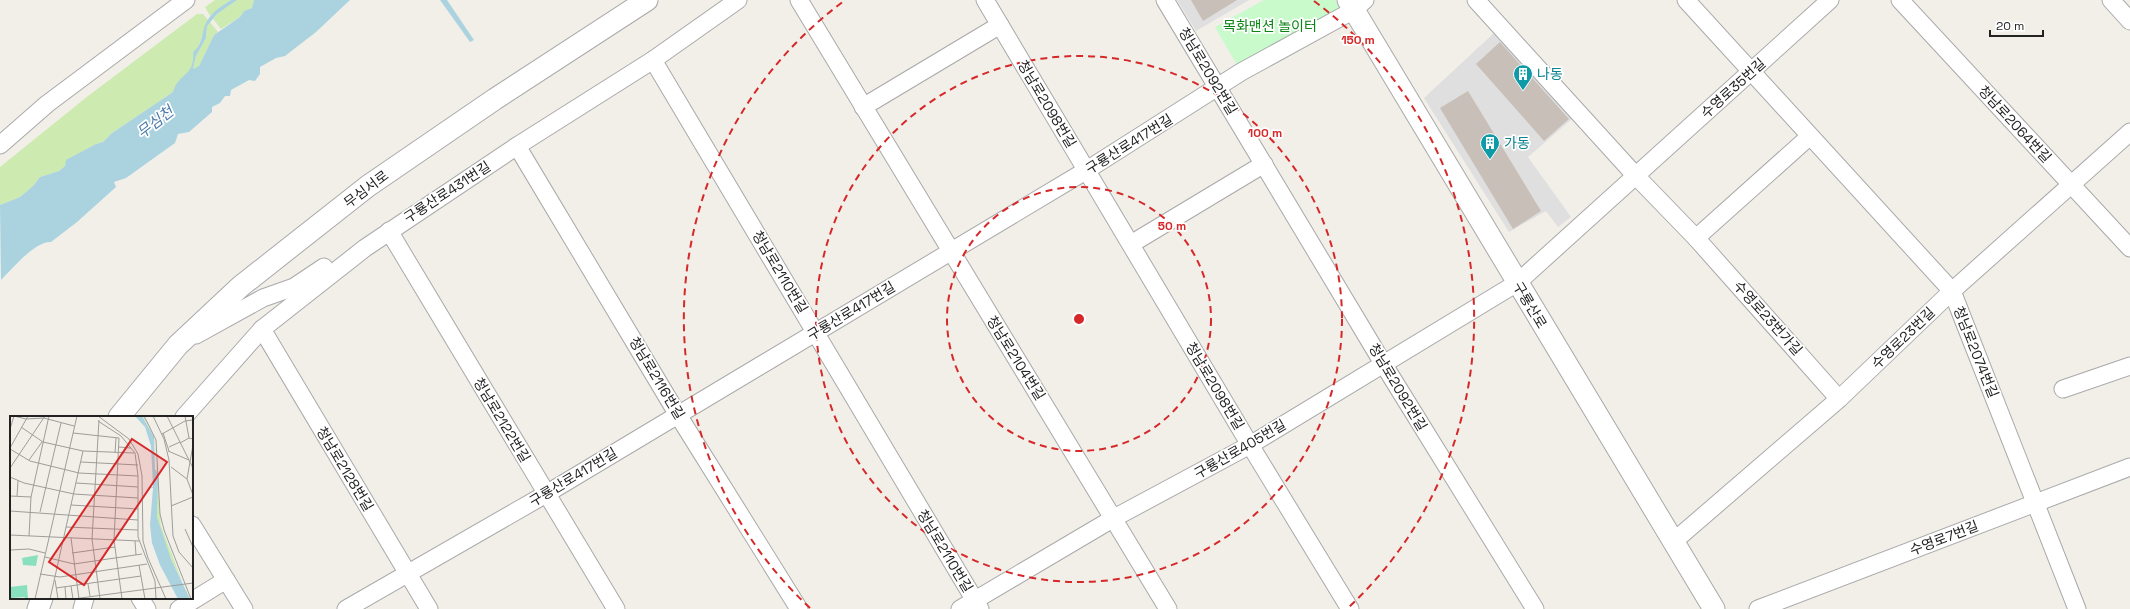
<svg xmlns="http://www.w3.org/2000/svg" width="2130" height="609" viewBox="0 0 2130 609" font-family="'Space Grotesk','Noto Sans KR',sans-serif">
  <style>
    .residential { fill: #e0dfdf }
    .grass { fill: #cdebb0 }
    .park { fill: #c8facc }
    .water { fill: #aad3df }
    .building { fill: #c7bfb8 }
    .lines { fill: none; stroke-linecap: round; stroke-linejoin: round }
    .minor-casing { stroke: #a9a9a9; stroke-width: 19 }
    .tertiary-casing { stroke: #a9a9a9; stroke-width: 23 }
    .minor { stroke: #fff; stroke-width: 17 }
    .tertiary { stroke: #fff; stroke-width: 21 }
    .ring { fill: none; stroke: #d62828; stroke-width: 2; stroke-dasharray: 7 5 }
    .labels { text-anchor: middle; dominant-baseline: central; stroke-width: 3.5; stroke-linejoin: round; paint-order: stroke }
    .park-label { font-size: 14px; fill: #0c8416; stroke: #fff }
    .street-label { font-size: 14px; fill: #222; stroke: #fff }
    .culture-label { font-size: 14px; fill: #0d838f; stroke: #fff; text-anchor: start }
    .water-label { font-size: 15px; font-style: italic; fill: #4a7aab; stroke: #fff }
    .inset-road { fill: none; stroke: #9f9d99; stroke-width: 1 }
    .view { fill: #d62828; fill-opacity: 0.15; stroke: #d62828; stroke-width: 2 }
    .inset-edge { fill: none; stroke: #222; stroke-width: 2 }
    .centre { fill: #d62828; stroke: #fff; stroke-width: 2 }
    .ring-label { font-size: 12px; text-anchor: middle; font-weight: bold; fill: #d62828; stroke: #fff; stroke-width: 3.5; stroke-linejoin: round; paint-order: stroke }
  </style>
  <rect width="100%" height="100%" fill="#f2efe9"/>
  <g class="residential">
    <path d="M1177 0H1249L1196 31Z"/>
    <path d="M1495 32 1572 119 1528 157 1571 217 1558 227 1546 211 1509 232 1424 98Z"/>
  </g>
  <g class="grass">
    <path d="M215 0H231L210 16 205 7Z"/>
    <path d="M237 0H254L252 8 244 11 240 17 221 29 213 19 217 14Z"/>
    <path d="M197 14H203L208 20 198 48 193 52 194 61 190 71 186 74 173 92 112 133 103 142 96 144 67 160 65 166 59 171 40 177 33 186 20 197 0 205V167L88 96Z"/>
    <path d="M210 22 218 32 214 35 199 66 193 70 196 56 206 38 207 26Z"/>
  </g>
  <path class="park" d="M1264 0H1335L1344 15 1241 72 1215 27Z"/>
  <g class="water">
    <path d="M231 0H237L217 14 207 26 206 38 196 56 193 69 199 66 214 35 240 17 244 11 252 8 254 0H350L316 32 285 56 276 58 260 67V74L255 81 249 80 231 90 230 96H225L220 103 212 107V112L189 132 178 134 175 143 126 178 114 182 116 187 77 222 51 242C35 241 12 269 1 280L0 205 20 197 33 186 40 177 59 171 65 166 66 160 96 144 103 142 112 133 173 92C179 72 195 77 193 52 204 44 201 31 207 21 213 11 222 6 231 0Z"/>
    <path d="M440 0H447L474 40 470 42Z"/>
  </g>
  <g class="building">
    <path d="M1191 0H1237L1203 21Z"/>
    <path d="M1500 42 1569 119 1544 141 1476 64Z"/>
    <path d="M1468 91 1541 211 1513 229 1440 108Z"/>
  </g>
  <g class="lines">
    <g class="minor-casing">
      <g id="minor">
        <path d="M799 0 1168 609"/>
        <path d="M985 0 1250 445 1350 609"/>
        <path d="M1165 0 1384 365 1535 609"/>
        <path d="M1476 0 1635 175 1696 238 1839 399"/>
        <path d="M1686 0 1952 291 2077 609"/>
        <path d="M1900 0 2130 248"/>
        <path d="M2111 0 2130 21"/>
        <path d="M653 60 980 609"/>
        <path d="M863 107 1000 25"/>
        <path d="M0 145 47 104 186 0"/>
        <path d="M517 146 678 415 799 609"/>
        <path d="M389 231 616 609"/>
        <path d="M1696 238 1810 136"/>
        <path d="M1131 244 1264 164"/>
        <path d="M262 329 429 609"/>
        <path d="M196 335 263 298 294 287 324 267"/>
        <path d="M2063 389 2130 366"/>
        <path d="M184 417 262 329 365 248 517 146 653 60 738 0"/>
        <path d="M192 525 244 609"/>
        <path d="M1673 542 1839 399 1952 291 2130 132"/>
        <path d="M140 598 147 609"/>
        <path d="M82 609 85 598"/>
        <path d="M179 609 226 580"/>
        <path d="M346 609 546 494 1087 170 1241 72 1354 10 1365 0"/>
        <path d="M960 609 1114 518 1250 445 1517 283 1830 0"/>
        <path d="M1758 609 2130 467"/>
      </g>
    </g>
    <g class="tertiary-casing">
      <g id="tertiary">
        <path d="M1348 0 1714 609"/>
        <path d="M119 417 178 345 241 286 368 186 495 99 647 0"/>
        <path d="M38 609 42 598"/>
      </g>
    </g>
    <use href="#minor" class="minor"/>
    <use href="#tertiary" class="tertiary"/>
  </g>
  <g class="ring">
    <circle cx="1079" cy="319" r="132"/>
    <circle cx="1079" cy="319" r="263"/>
    <path d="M810 608A395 395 0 0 1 844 1M1314 1A395 395 0 0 1 1348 608"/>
  </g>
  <defs>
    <g id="building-pin" transform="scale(1)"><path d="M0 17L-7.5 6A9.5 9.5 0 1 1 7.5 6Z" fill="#0f9aa8" stroke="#fff"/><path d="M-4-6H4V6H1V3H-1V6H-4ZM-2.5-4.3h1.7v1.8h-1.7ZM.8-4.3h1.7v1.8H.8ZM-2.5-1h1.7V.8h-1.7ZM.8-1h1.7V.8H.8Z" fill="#fff"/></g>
  </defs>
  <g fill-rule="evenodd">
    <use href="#building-pin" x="1523" y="74"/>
    <use href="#building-pin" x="1490" y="143"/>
  </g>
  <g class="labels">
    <g class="park-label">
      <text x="1270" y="26">목화맨션 놀이터</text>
    </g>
    <g class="street-label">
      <text transform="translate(1208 71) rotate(59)">청남로2092번길</text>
      <text transform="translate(1733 88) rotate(-42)">수영로35번길</text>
      <text transform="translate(1047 104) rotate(59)">청남로2098번길</text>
      <text transform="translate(2015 124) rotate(47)">청남로2064번길</text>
      <text transform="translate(1129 144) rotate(-32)">구룡산로417번길</text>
      <text transform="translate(366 189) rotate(-37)">무심서로</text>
      <text transform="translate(447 192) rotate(-33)">구룡산로431번길</text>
      <text transform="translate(780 272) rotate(59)">청남로2110번길</text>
      <text transform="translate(1530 305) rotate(59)">구룡산로</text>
      <text transform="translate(851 311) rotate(-31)">구룡산로417번길</text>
      <text transform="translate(1768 318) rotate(48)">수영로23번가길</text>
      <text transform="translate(1903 338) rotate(-44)">수영로23번길</text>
      <text transform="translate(1976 352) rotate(68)">청남로2074번길</text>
      <text transform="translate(1016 358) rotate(58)">청남로2104번길</text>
      <text transform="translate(657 378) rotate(59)">청남로2116번길</text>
      <text transform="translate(1215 386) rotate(59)">청남로2098번길</text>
      <text transform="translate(1398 387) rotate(59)">청남로2092번길</text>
      <text transform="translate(502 420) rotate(59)">청남로2122번길</text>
      <text transform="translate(1240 449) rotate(-30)">구룡산로405번길</text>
      <text transform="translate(345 469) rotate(59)">청남로2128번길</text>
      <text transform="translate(573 477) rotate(-31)">구룡산로417번길</text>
      <text transform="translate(1944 538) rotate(-21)">수영로7번길</text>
      <text transform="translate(945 551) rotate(59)">청남로2110번길</text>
    </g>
    <g class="culture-label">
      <text x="1537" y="74">나동</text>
      <text x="1504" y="143">가동</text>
    </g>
    <g class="water-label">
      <text transform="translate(155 122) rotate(-38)">무심천</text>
    </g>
  </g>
  <g transform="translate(10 416)">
    <rect width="183" height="183" fill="#f2efe9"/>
    <path d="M132 0H133L140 10 142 15 145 27 151 110 172 165 156 133 147 101 146 33 141 13Z" fill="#cdebb0"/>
    <path d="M28 139 26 150 13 149 12 142ZM17 169 18 183H14L15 181 1 182 0 171Z" fill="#88e0be"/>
    <path d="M125 0H132L144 21 145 53 148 58 147 101 161 143 180 183H168L150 149 142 127 140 109 143 72H136L143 71 141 30 135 11Z" fill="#aad3df"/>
    <path class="inset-road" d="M4 0 16 3 34 2M88 0 119 23 128 38 132 60 133 125 138 142 156 183M134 0 146 24 150 98 154 114 181 183M143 0 154 23 159 44 163 120 169 136 183 152M157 0 183 52M175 0 179 22M34 2 64 10M89 4 82 123 90 183M88 5 111 20 125 37 128 60V121L145 165 146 183M11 11 33 26 73 35 124 37M0 13 4 0M63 17 109 22M153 17 159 35M152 18 175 5 183 4M109 22 104 124 112 183M170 27 179 22 183 23M183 29 177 63 183 79M109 31 121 32M159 31 170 26M0 32 18 0M0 33 20 45 69 57 128 60M158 35 179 44M105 37 106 22M19 44 32 26M71 46 128 49M161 51 177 63M0 52 35 0M0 61 14 67 64 78 128 82M66 67 128 71M0 80 21 81M7 80 8 65M61 89 128 93M161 90 183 81M0 95 128 104M30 96 51 7M56 111 128 114M175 113 183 131M0 119 129 125M19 120 21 81 39 0M61 122 69 183M125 125 126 139M0 134 19 133 35 137M62 137 105 131M35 141 64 148 132 138M129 149 135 183M30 158 50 161 137 148M45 164 48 183M78 168 80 180M61 170 63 183 183 167M55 171 56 183M46 172 131 160M25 183 67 0M40 183 73 35"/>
    <path class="view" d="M122 23 157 46 74 169 39 146Z"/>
    <rect width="183" height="183" class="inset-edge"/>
  </g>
  <circle cx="1079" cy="319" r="6" class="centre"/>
  <g class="ring-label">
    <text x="1358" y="44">150 m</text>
    <text x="1265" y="137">100 m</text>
    <text x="1172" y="230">50 m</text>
  </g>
  <path d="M1990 30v6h53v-6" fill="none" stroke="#222222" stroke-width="2"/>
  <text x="1996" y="30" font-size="12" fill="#222222" stroke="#ffffff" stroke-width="3" paint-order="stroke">20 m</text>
</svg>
